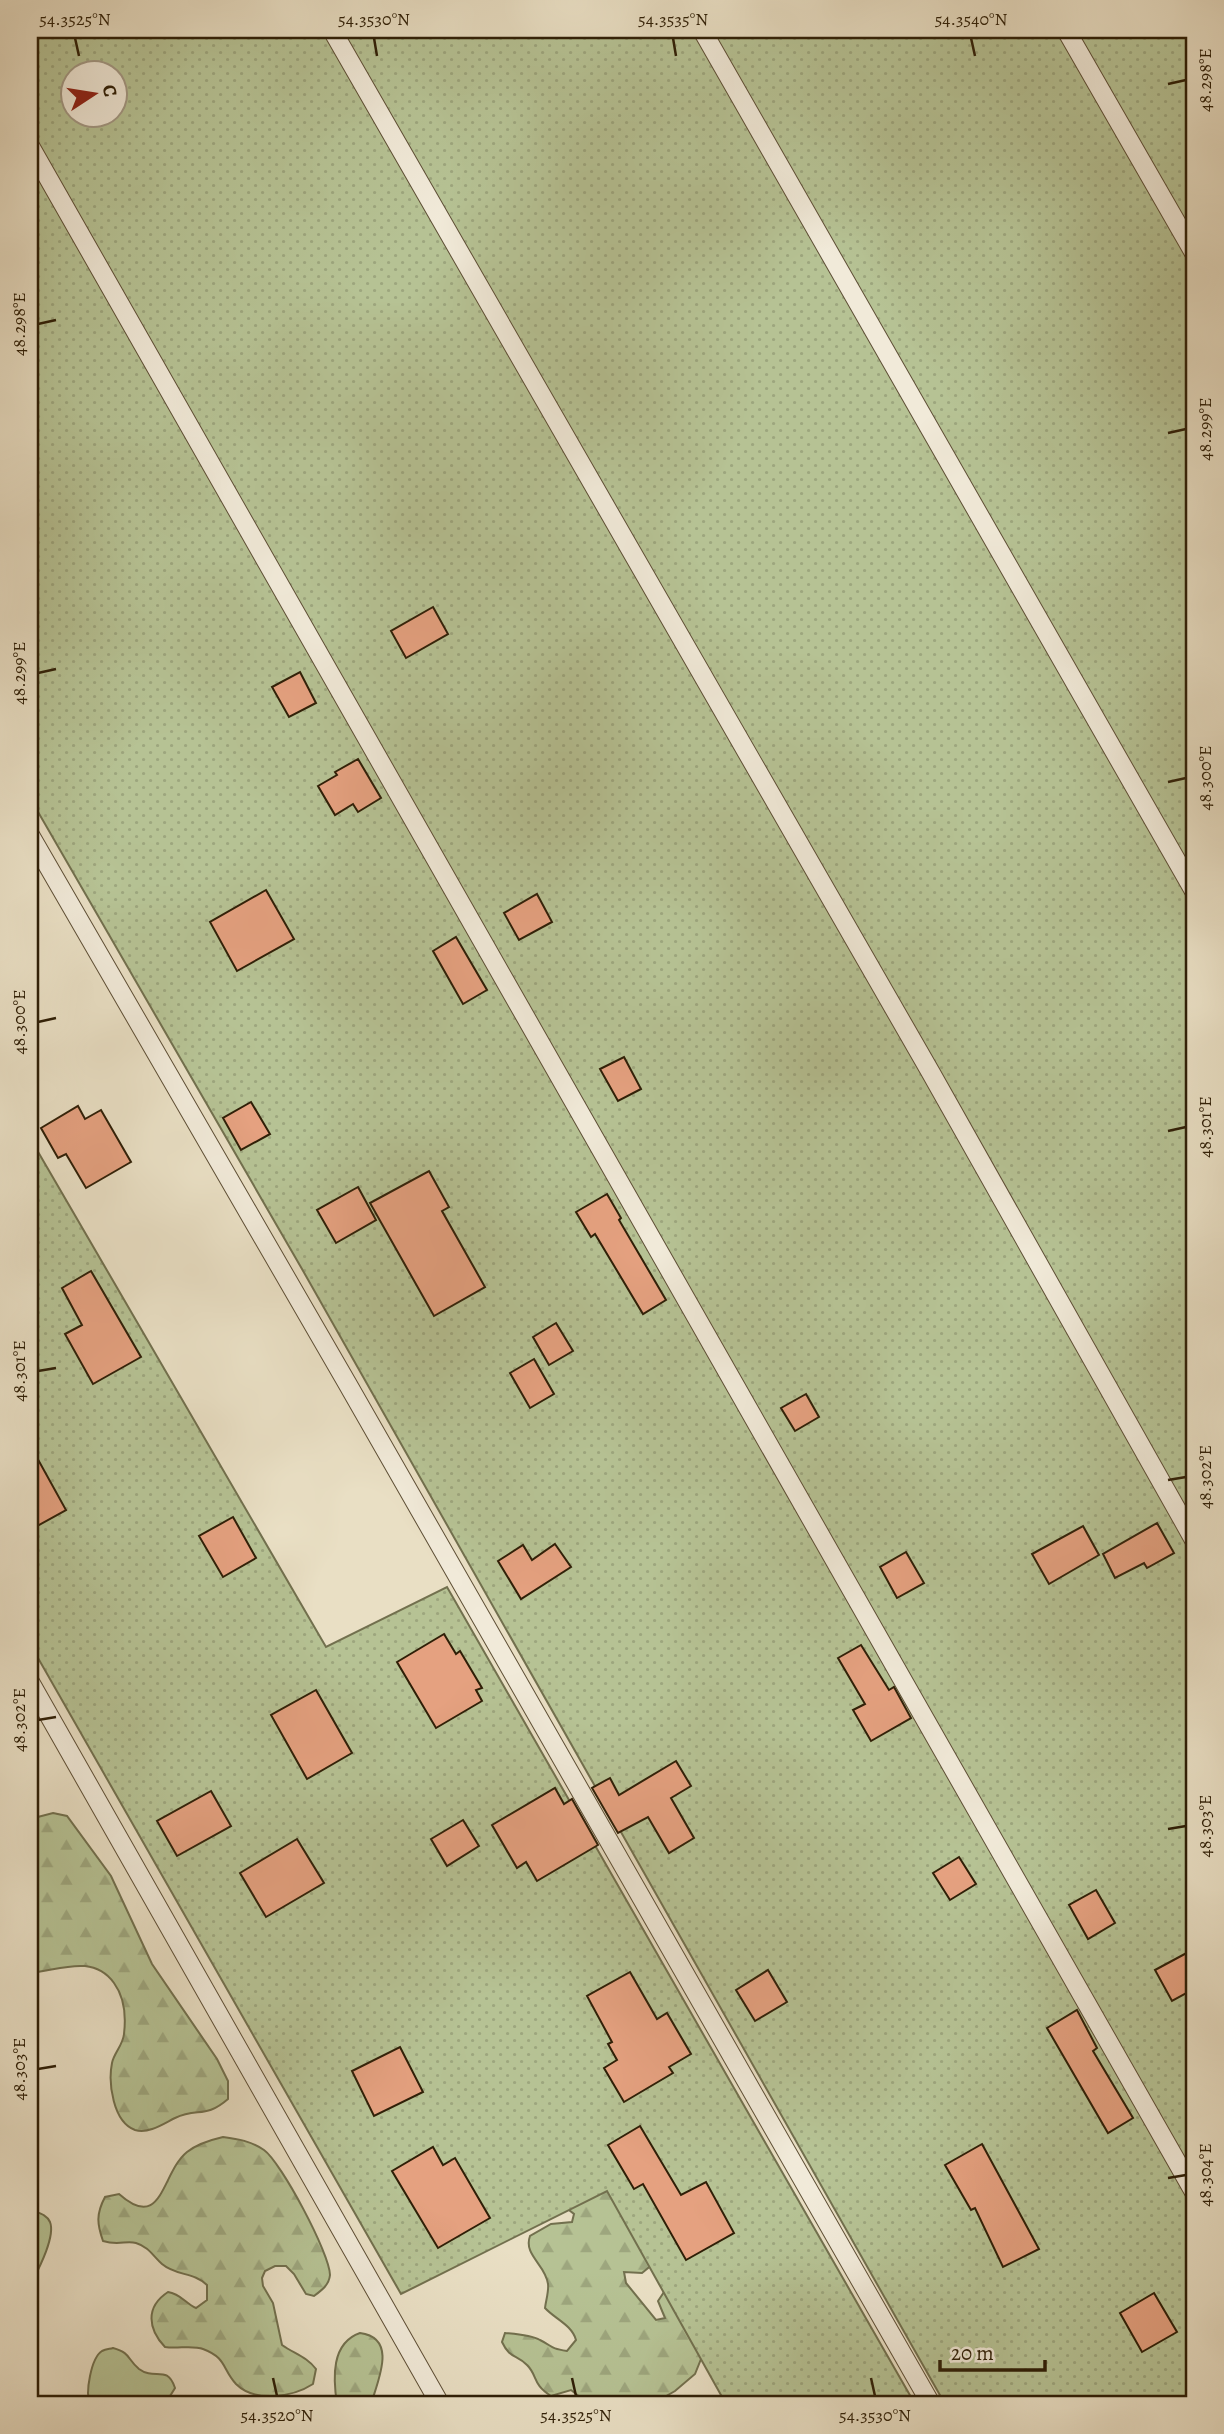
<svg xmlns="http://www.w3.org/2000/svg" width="1224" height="2434" viewBox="0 0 1224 2434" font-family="Alegreya,serif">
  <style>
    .grass { fill: #b6c294; stroke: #72704e; stroke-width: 2 }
    .forest { fill: url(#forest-firs); stroke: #72704e; stroke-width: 2 }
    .park { fill: url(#park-dots); stroke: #72704e; stroke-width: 2; fill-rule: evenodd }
    .building { fill: #e5a180; stroke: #2f1f07; stroke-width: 2 }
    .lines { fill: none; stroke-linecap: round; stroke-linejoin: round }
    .service-casing { stroke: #5e4f36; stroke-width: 20 }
    .service { stroke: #f1ead9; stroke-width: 18 }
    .ticks { fill: none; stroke: #2f1f07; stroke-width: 2.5 }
    .neatline { fill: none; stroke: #2f1f07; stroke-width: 2.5 }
    .ticks-label { font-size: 18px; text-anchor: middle; fill: #2f1f07 }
  </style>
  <defs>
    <pattern id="forest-firs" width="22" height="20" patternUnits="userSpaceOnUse" patternTransform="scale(1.75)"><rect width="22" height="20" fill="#b6c294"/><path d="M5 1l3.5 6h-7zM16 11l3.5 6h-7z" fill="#9da67e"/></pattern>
    <pattern id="park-dots" width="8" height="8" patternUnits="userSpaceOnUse" patternTransform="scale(1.75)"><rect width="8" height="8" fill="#b6c294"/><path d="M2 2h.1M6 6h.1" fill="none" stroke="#9da67e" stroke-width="1.8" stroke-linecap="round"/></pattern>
  </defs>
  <rect width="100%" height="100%" fill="#e9dfc4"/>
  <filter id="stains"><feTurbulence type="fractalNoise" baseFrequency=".00286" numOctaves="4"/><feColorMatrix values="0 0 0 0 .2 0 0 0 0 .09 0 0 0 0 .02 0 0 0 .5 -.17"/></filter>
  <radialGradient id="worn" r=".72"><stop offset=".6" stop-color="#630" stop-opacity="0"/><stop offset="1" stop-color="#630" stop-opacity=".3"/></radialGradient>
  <g class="grass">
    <path d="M32 2210C39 2213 47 2215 50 2222 56 2237 37 2272 30 2286V2211Z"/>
    <path d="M113 2348C131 2353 127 2359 139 2369 155 2381 167 2364 175 2388L165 2404H90C85 2393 91 2358 102 2351 106 2349 110 2349 113 2348Z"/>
  </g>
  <g class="forest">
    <path d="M53 1813 67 1816 111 1876 152 1964 217 2059 228 2081V2099C205 2119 198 2107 175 2118 163 2124 149 2134 135 2130 113 2122 108 2083 112 2063 114 2053 123 2045 124 2034 126 2017 125 1998 114 1983 92 1953 58 1971 30 1973V1821L34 1818Z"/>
    <path d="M223 2137C238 2139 251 2141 264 2150 281 2162 330 2254 330 2275 329 2285 322 2290 314 2296L306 2294 294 2274 286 2266H275L265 2271 262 2278 263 2286 273 2303 282 2345C295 2354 307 2357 316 2369L313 2384C293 2397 255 2403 236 2384 222 2369 227 2358 203 2349 193 2345 177 2349 165 2347 148 2329 145 2307 168 2292 181 2294 185 2303 196 2308L207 2300V2285C194 2272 176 2276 162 2264 153 2256 149 2247 136 2243 126 2240 119 2246 103 2241 97 2224 96 2214 105 2197L119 2194C163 2233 161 2173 187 2152 197 2144 210 2140 223 2137Z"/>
    <path d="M597 2173 659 2259 642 2273 624 2272 626 2283 656 2320 665 2318 658 2301 670 2283 705 2349 695 2374 675 2391 652 2404H584L585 2401 571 2390 551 2396C532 2384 538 2376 527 2365 516 2354 510 2359 502 2342L505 2333C515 2334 531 2335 540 2340 554 2347 549 2348 567 2351L576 2340C572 2325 555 2319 545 2308 546 2300 549 2291 548 2284 546 2265 523 2255 530 2236L551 2224 572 2222 574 2214 560 2203Z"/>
    <path d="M360 2333C398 2338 378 2380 371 2404H337C333 2378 331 2343 360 2333Z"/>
  </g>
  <g class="park">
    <path d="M30 30H1194V2404H945L302 1269 30 798ZM74 74H116V116H74Z"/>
    <path d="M30 1138 326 1647 447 1587 915 2404H726L607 2191 401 2294 30 1644Z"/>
  </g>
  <g class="building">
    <path d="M433 607 448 634 406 658 391 631Z"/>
    <path d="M300 672 316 703 289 717 272 687Z"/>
    <path d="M358 759 381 798 358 812 353 804 335 815 318 786 337 775 335 772Z"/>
    <path d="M266 890 294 939 237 971 210 922Z"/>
    <path d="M537 894 552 922 519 940 504 913Z"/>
    <path d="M456 937 487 990 463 1004 433 951Z"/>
    <path d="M624 1057 641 1089 618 1101 600 1069Z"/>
    <path d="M251 1102 270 1134 241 1150 223 1118Z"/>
    <path d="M78 1106 85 1119 101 1110 131 1162 86 1188 66 1154 58 1158 41 1128Z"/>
    <path d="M429 1171 449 1207 442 1211 485 1287 434 1316 370 1203Z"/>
    <path d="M358 1187 376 1220 336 1243 317 1210Z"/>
    <path d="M607 1194 621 1218 619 1220 666 1300 643 1314 595 1234 591 1237 576 1212Z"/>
    <path d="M91 1271 141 1357 93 1384 65 1334 82 1325 62 1288Z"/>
    <path d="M556 1323 573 1351 549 1365 533 1337Z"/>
    <path d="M534 1359 554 1394 530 1408 510 1373Z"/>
    <path d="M806 1394 819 1417 795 1431 781 1408Z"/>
    <path d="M30 1445 66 1510 30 1530Z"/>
    <path d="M233 1517 256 1558 223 1577 199 1536Z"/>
    <path d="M1157 1523 1174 1553 1147 1568 1144 1563 1115 1578 1103 1554Z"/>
    <path d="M1083 1526 1099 1555 1049 1584 1032 1554Z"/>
    <path d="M555 1544 571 1567 521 1599 498 1561 523 1545 532 1560Z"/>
    <path d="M906 1552 924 1583 897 1598 880 1567Z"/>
    <path d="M444 1634 456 1654 460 1651 482 1688 476 1690 482 1701 436 1728 397 1662Z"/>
    <path d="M861 1645 889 1690 894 1687 911 1718 871 1741 853 1710 865 1704 838 1658Z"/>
    <path d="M316 1690 352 1753 307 1779 271 1715Z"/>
    <path d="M676 1761 691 1786 671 1798 694 1838 669 1853 648 1817 618 1833 592 1788 610 1778 619 1795Z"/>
    <path d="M555 1788 564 1804 572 1799 598 1845 537 1881 526 1862 517 1868 492 1825Z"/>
    <path d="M211 1791 231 1826 177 1856 157 1821Z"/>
    <path d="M463 1820 479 1846 447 1866 431 1839Z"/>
    <path d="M297 1839 324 1883 266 1917 240 1873Z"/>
    <path d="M959 1857 976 1884 950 1900 933 1873Z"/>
    <path d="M1096 1890 1115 1923 1088 1939 1069 1905Z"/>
    <path d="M1194 1949V1989L1172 2001 1155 1970Z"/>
    <path d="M768 1970 787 2002 755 2021 736 1990Z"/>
    <path d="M630 1972 657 2019 667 2013 691 2054 669 2067 673 2073 624 2102 604 2068 617 2060 608 2044 612 2042 587 1996Z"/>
    <path d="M1077 2010 1097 2048 1093 2051 1133 2118 1108 2133 1047 2028Z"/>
    <path d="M400 2047 423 2092 374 2116 352 2071Z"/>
    <path d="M640 2126 681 2195 706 2182 734 2233 686 2260 643 2184 634 2189 608 2145Z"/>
    <path d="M982 2144 1039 2249 1003 2267 975 2208 971 2210 945 2165Z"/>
    <path d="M433 2147 443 2165 455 2158 490 2218 438 2248 392 2171Z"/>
    <path d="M1154 2293 1177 2332 1142 2352 1120 2313Z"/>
  </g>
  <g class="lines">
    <g class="service-casing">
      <g id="service">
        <path d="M332 30 931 1073 1194 1540"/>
        <path d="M702 30 1194 891"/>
        <path d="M1066 30 1194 253"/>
        <path d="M30 146 1194 2192"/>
        <path d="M30 835 347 1383 931 2404"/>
        <path d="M30 1682 440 2404"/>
      </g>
    </g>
    <use href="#service" class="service"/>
  </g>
  <path class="ticks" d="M75 38 79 56M374 38 377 56M673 38 676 56M971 38 975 56M1168 84 1186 80M38 324 56 320M1168 433 1186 429M38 673 56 669M1168 782 1186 778M38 1022 56 1018M1168 1131 1186 1127M38 1371 56 1368M1168 1480 1186 1477M38 1720 56 1717M1168 1829 1186 1826M38 2069 56 2066M1168 2178 1186 2175M273 2378 277 2396M572 2378 576 2396M871 2378 875 2396"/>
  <rect width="1224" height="2434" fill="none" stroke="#e9dfc4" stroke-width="77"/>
  <g transform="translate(94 94) rotate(78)"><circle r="33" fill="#f1ead9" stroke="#a39985" stroke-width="2"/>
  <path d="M0-5L12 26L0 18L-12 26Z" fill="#8f2418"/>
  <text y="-10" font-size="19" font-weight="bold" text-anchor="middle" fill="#2f1f07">С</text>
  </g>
  <path d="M940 2360v10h105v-10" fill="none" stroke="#2f1f07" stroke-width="3.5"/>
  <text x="951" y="2360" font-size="21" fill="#2f1f07" stroke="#f1ead9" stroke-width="5" paint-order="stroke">20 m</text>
  <rect x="38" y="38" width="1148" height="2358" class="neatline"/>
  <g class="ticks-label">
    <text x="75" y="25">54.3525°N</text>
    <text x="374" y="25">54.3530°N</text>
    <text x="673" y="25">54.3535°N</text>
    <text x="971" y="25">54.3540°N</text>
    <text transform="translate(1205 80) rotate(-90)" y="6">48.298°E</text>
    <text transform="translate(19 324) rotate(-90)" y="6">48.298°E</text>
    <text transform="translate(1205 429) rotate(-90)" y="6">48.299°E</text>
    <text transform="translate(19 673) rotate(-90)" y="6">48.299°E</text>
    <text transform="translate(1205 778) rotate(-90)" y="6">48.300°E</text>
    <text transform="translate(19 1022) rotate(-90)" y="6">48.300°E</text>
    <text transform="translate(1205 1127) rotate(-90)" y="6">48.301°E</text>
    <text transform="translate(19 1371) rotate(-90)" y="6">48.301°E</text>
    <text transform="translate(1205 1477) rotate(-90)" y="6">48.302°E</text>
    <text transform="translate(19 1720) rotate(-90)" y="6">48.302°E</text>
    <text transform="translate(1205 1826) rotate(-90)" y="6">48.303°E</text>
    <text transform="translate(19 2069) rotate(-90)" y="6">48.303°E</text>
    <text transform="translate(1205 2175) rotate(-90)" y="6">48.304°E</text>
    <text x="277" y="2421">54.3520°N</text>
    <text x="576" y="2421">54.3525°N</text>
    <text x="875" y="2421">54.3530°N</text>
  </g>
  <rect width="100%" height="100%" filter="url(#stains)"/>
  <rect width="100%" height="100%" fill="url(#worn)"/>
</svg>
